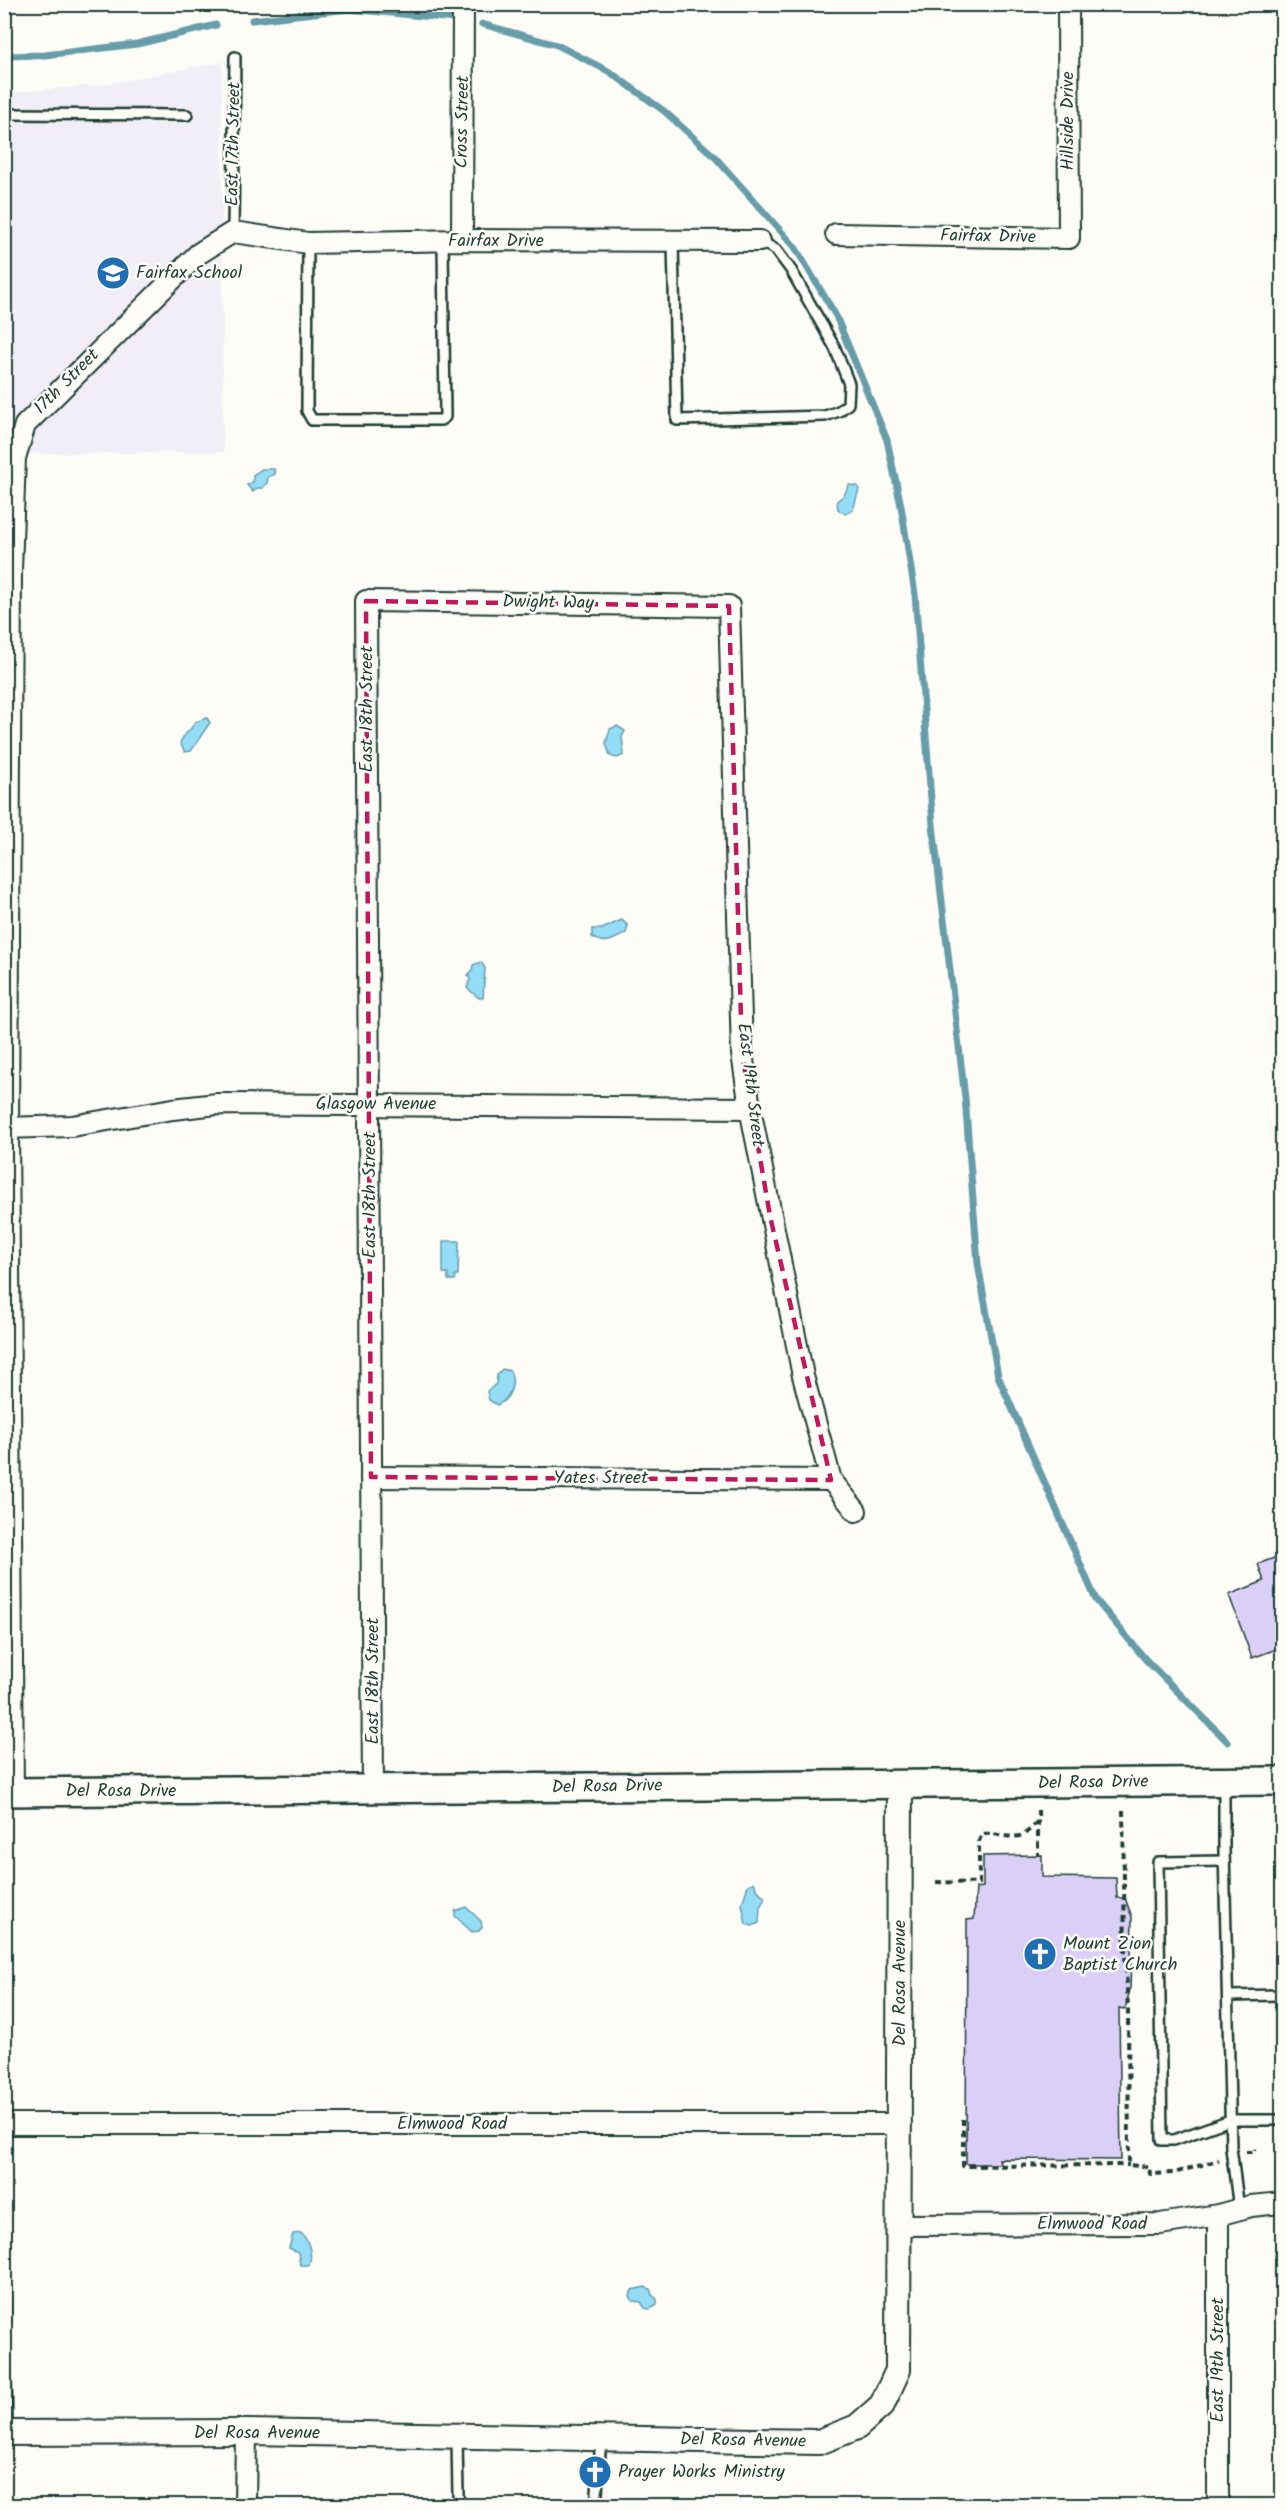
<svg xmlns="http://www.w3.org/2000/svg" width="1287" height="2510" viewBox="0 0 1287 2510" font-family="Kalam,sans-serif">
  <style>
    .built { fill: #f2eef7 }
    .water { fill: #95ddf7; stroke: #669da9; stroke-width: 1.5 }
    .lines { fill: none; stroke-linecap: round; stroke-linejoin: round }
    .stream { stroke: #669da9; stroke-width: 7 }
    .building { fill: #dacff7; stroke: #1f3d34; stroke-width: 1.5 }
    .service-casing { stroke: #1f3d34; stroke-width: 14 }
    .minor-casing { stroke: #1f3d34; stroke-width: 24 }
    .tertiary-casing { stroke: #1f3d34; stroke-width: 28 }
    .secondary-casing { stroke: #1f3d34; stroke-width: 32 }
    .path { stroke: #1f3d34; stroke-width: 4; stroke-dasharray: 6 4.5; stroke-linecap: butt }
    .service { stroke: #fdfcf7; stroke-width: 9 }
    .minor { stroke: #fdfcf7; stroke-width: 20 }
    .tertiary { stroke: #fdfcf7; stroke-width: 24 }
    .secondary { stroke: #fdfcf7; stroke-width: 27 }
    .marked { fill: none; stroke: #c2185b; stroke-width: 4.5; stroke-dasharray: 12 8; stroke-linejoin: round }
    .labels { text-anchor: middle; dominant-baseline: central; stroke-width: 5; stroke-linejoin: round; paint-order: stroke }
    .street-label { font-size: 18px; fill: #1f3d34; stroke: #fdfcf7 }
    .poi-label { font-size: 18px; fill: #1f3d34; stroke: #fdfcf7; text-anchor: start }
  </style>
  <rect width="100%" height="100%" fill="#fdfcf7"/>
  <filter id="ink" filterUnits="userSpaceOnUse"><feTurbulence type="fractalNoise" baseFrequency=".0167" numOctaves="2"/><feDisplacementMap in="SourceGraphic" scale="12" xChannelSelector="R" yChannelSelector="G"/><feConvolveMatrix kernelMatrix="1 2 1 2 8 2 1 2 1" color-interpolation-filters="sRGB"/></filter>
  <g filter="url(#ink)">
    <path class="built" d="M222 62 223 452 5 454V93L100 85Z"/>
    <g class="water">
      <path d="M262 469H274L275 474 268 477 267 483 263 488H257L253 492 247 485 253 482V475Z"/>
      <path d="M849 485 857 486 859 489 853 510 845 514 838 509 837 501 844 495Z"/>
      <path d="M207 718 210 723C203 731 198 742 191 751L185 752 180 743C183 734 191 731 195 722Z"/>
      <path d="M617 726 625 731 622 737 624 755 617 758 610 756 606 743 610 729Z"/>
      <path d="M622 920 628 926 626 933C614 940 604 946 592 937V929H602Z"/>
      <path d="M481 962 485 968 483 998H479L467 988 470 979 468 975 472 971 473 965Z"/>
      <path d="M443 1241H459L458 1275H455V1280H448V1274L443 1273Z"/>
      <path d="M502 1369 510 1371C516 1384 510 1399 497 1405L489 1400 487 1391 496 1384 497 1375Z"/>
      <path d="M754 1882 756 1888 765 1898 760 1907 759 1923 752 1926 746 1924 742 1904 748 1885Z"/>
      <path d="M466 1907 481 1921 482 1927 479 1931 472 1932 455 1916V1911Z"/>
      <path d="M301 2233C309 2241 313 2254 309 2265H300L298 2252 289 2248 293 2234Z"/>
      <path d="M645 2287 650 2289 652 2295 657 2299V2305L650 2309 645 2308 641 2302 633 2301 630 2296 632 2290Z"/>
    </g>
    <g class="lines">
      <g class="stream">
        <path d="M252 20 349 9 455 19"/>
        <path d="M482 24 557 45 610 72 664 111 714 156 795 247 836 316 887 440 901 506 915 594 933 825 965 1098 978 1264 998 1376 1096 1600 1146 1660 1228 1742"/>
        <path d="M4 56 45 55 137 44 216 25"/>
      </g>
    </g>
    <g class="building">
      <path d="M1282 1555V1647L1252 1658 1229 1595 1264 1581 1258 1564Z"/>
      <path d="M1042 1855V1877L1116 1878 1117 1898H1125L1132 1917 1130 1990 1125 2009 1119 2008 1121 2160 999 2159 1000 2164H966L967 1920 974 1919 976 1888 983 1887V1856Z"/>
    </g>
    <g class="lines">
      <g class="service-casing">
        <g id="service">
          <path d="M4 114 187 115"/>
          <path d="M233 232 235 57"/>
          <path d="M673 241 677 420 825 416 839 411 848 404 849 384 835 348 791 270 776 250 760 241"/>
          <path d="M308 243 307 411 312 420H441L445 417 443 241"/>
          <path d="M1224 1784V1849L1231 2148 1239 2209"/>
          <path d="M1224 1861 1158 1862 1162 2140H1174L1230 2120H1282"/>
          <path d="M1228 1996 1282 1995"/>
          <path d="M4 2287 7 2431"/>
          <path d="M457 2438 458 2496 460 2506"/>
          <path d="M596 2506 601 2439"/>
        </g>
      </g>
      <g class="minor-casing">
        <g id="minor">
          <path d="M836 234 1069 238 1068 4"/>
          <path d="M462 240 463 4"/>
          <path d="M4 1128 72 1126 173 1109 217 1104 750 1108"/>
          <path d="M371 1477 831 1480"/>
          <path d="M373 1789 366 601 729 606 742 1053 750 1108 803 1376 831 1480 856 1511"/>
          <path d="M13 1792 8 1128 11 570 15 458 25 425 198 254 233 232 308 243 462 240 760 241"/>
          <path d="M4 2124H900"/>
          <path d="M900 2225 1160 2224 1218 2215 1251 2206 1282 2203"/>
          <path d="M245 2506 246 2432"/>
          <path d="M1218 2506V2215"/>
        </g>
      </g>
      <g class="tertiary-casing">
        <path id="tertiary" d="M4 2433 246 2432 819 2442 857 2427 882 2405 898 2370 900 1784"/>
      </g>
      <g class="secondary-casing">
        <path id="secondary" d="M4 1792 1282 1781"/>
      </g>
      <g class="path">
        <path d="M1038 1810V1855"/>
        <path d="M1123 1810 1125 1952 1128 2009 1129 2165 1149 2167 1150 2174 1174 2173 1219 2160"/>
        <path d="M936 1882 979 1883V1841L982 1834C996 1832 1010 1840 1023 1835 1028 1832 1034 1825 1038 1821"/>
        <path d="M963 2119V2166L1129 2165"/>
        <path d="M1246 2152H1255L1254 2149"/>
      </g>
      <use href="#service" class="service"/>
      <use href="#minor" class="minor"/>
      <use href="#tertiary" class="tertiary"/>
      <use href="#secondary" class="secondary"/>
    </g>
  </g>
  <path class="marked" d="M366 601 729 606 742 1053 770 1216 831 1480 371 1477Z"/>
  <defs>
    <g id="school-disc" transform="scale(1.725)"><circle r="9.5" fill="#1f6fb2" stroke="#fdfcf7"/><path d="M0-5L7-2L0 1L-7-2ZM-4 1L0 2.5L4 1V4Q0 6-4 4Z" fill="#fff"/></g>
    <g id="church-disc" transform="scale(1.725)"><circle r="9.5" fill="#1f6fb2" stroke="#fdfcf7"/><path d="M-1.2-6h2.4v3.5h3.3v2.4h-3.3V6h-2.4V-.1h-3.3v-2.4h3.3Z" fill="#fff"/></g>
  </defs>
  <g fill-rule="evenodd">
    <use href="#school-disc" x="113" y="273"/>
    <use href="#church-disc" x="1040" y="1954"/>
    <use href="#church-disc" x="595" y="2472"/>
  </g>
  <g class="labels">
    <g class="street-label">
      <text transform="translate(1068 121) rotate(-90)">Hillside Drive</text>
      <text transform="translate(463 122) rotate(-89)">Cross Street</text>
      <text transform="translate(234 144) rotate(-89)">East 17th Street</text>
      <text transform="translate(988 237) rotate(1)">Fairfax Drive</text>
      <text x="496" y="241">Fairfax Drive</text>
      <text transform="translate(67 382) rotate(-45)">17th Street</text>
      <text transform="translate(548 603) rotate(1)">Dwight Way</text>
      <text transform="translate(367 709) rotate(-90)">East 18th Street</text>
      <text transform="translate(750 1085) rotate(83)">East 19th Street</text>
      <text x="376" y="1104">Glasgow Avenue</text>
      <text transform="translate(370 1195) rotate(-90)">East 18th Street</text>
      <text x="601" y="1478">Yates Street</text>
      <text transform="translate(373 1681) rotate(-90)">East 18th Street</text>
      <text transform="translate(1093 1783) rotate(-1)">Del Rosa Drive</text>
      <text transform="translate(607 1787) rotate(-1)">Del Rosa Drive</text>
      <text x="121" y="1791">Del Rosa Drive</text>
      <text transform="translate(900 1983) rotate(-90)">Del Rosa Avenue</text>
      <text x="452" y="2124">Elmwood Road</text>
      <text x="1092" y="2224">Elmwood Road</text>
      <text transform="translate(1218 2360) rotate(-90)">East 19th Street</text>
      <text x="257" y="2433">Del Rosa Avenue</text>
      <text transform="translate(743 2441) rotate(1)">Del Rosa Avenue</text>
    </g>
    <g class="poi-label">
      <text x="136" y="273">Fairfax School</text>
      <text x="1063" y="1944">Mount Zion<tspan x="1063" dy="21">Baptist Church</tspan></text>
      <text x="618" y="2472">Prayer Works Ministry</text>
    </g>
  </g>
  <rect width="1287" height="2510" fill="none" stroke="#fdfcf7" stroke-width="24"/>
  <rect x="12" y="12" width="1263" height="2486" fill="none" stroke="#1f3d34" stroke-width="2" filter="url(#ink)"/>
</svg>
